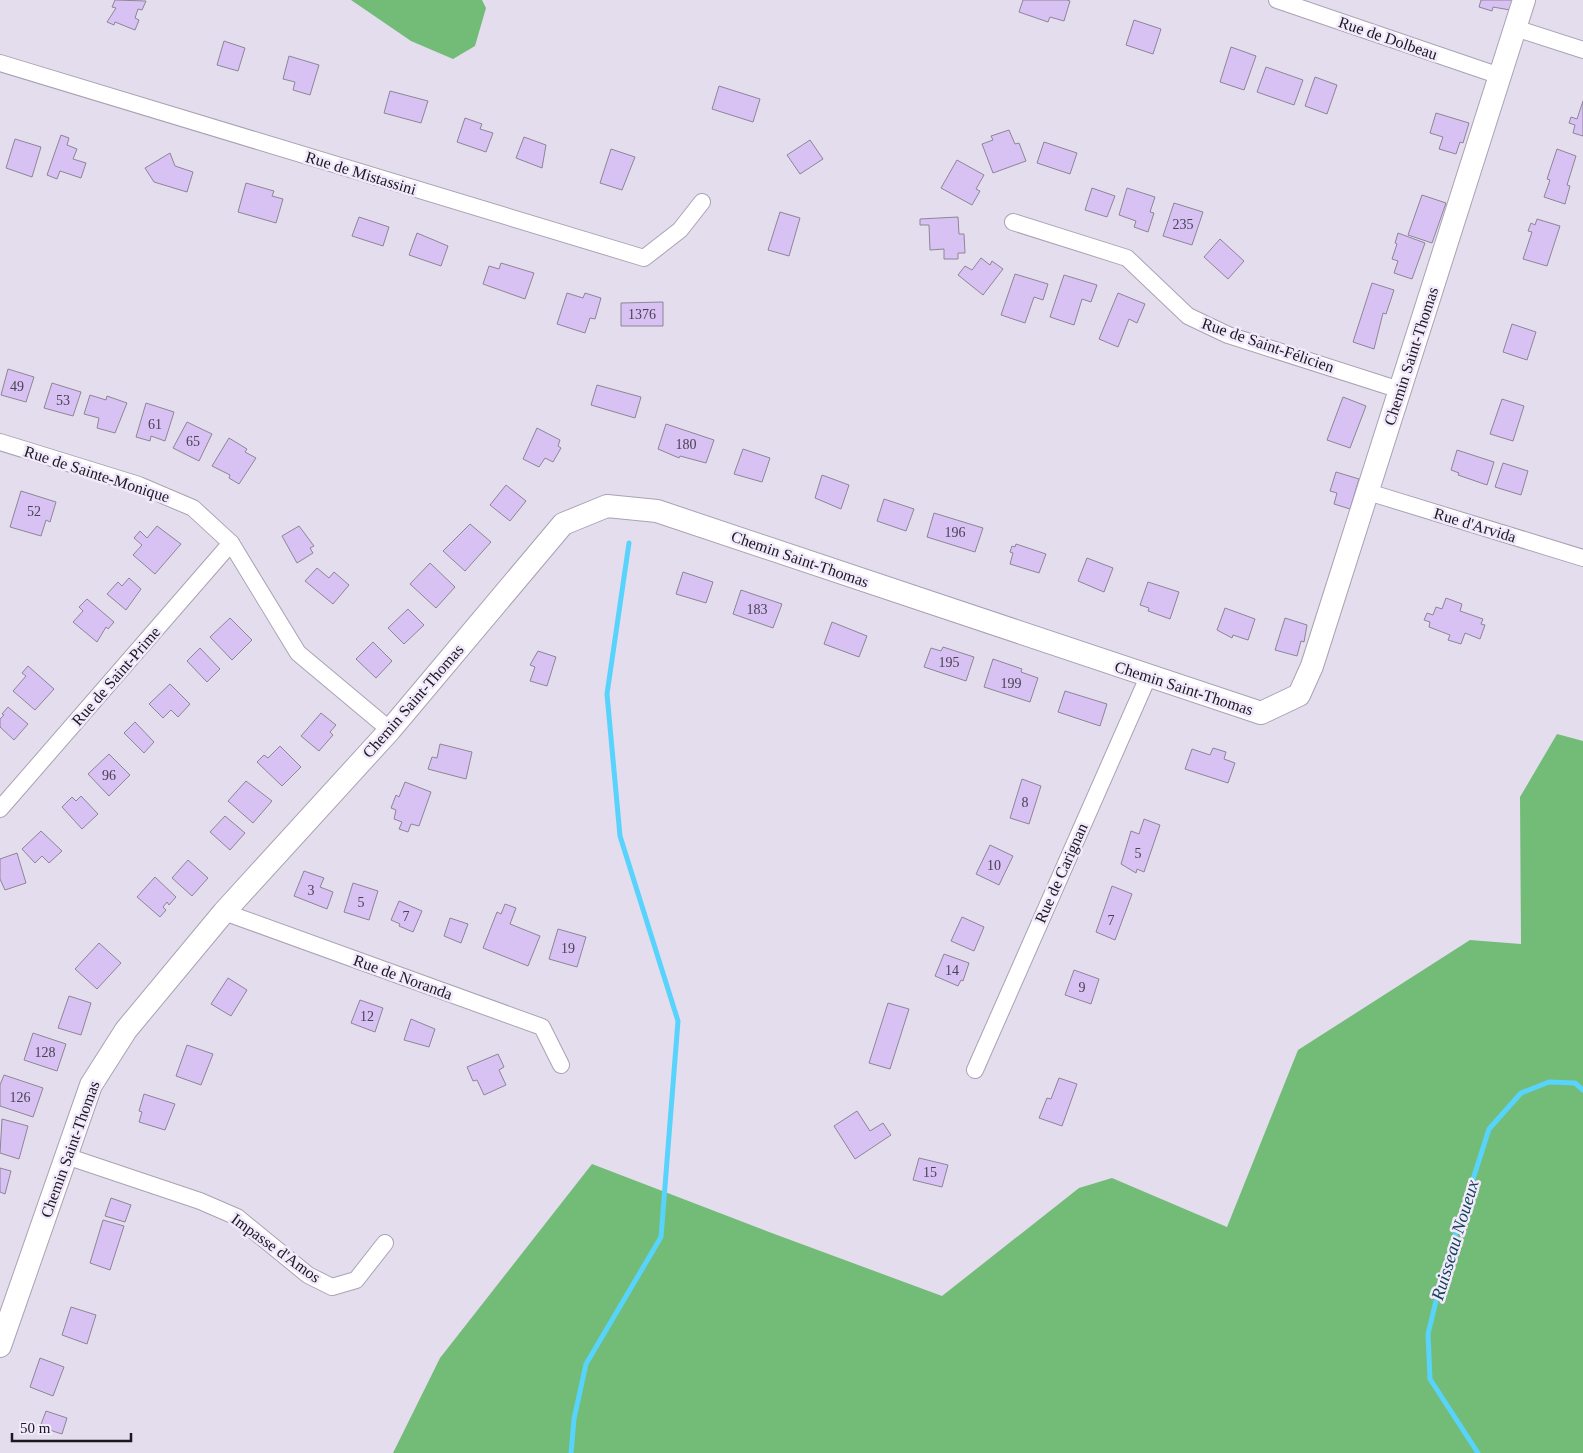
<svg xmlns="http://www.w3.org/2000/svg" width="1583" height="1453" viewBox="0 0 1583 1453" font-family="'Times New Roman',serif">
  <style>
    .forest { fill: #73bc77 }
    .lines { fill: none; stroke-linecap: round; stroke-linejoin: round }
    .stream { stroke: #58d3fc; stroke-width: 5 }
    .building { fill: #d8c1f3; stroke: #8d8696 }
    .street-casing { stroke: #aaa2b3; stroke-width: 18 }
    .secondary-casing { stroke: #aaa2b3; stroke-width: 24 }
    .street { stroke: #fff; stroke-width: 16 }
    .secondary { stroke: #fff; stroke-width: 22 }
    .labels { text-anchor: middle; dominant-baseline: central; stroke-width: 5; stroke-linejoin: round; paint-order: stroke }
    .number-label { font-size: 14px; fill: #4a4254 }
    .street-label { font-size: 16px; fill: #1b181f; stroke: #f2eafc }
    .water-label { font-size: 18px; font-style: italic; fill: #0e4455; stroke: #f2eafc }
  </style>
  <rect width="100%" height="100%" fill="#e4ddee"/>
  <g class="forest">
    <path d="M351 0H482L486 8 475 46 453 59 411 41Z"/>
    <path d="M1557 734 1583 741V1453H393L440 1358 592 1164 769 1232 942 1296 1079 1188 1112 1178 1227 1227 1298 1050 1470 940 1521 944 1520 797Z"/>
  </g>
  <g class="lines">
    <g class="stream">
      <path d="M571 1453 574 1419 586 1364 661 1237 678 1021 620 836 607 694 629 543"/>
      <path d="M1478 1453 1430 1379 1428 1334 1441 1280 1489 1129 1521 1093 1549 1082 1575 1083 1583 1090"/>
    </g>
  </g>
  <g class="building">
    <path d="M115 0 146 1 142 10 138 9 135 18 139 20 135 30 115 22 114 25 107 22 116 8 112 7Z"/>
    <path d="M1023 0H1067L1070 1 1064 21 1050 17 1048 22 1019 12Z"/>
    <path d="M1481 0H1514L1510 10 1493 7 1492 11 1479 7Z"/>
    <path d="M1134 20 1161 29 1153 54 1126 45Z"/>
    <path d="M224 41 245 48 238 71 217 65Z"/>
    <path d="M1231 47 1256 56 1244 90 1220 82Z"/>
    <path d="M289 56 319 65 310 95 293 90 295 82 283 79Z"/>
    <path d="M1266 67 1303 80 1294 105 1257 92Z"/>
    <path d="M1315 77 1337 85 1327 114 1305 106Z"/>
    <path d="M719 86 760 99 753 122 712 109Z"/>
    <path d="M390 91 428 101 421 123 384 113Z"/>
    <path d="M1583 101V136L1573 133 1575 125 1569 123 1571 117 1577 119Z"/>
    <path d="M1436 113 1469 123 1463 143 1460 142 1456 154 1439 149 1443 137 1430 133Z"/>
    <path d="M465 118 482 124 480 129 493 133 486 152 457 142Z"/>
    <path d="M1009 130 1015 144 1019 143 1026 161 993 173 982 144 993 140 991 136Z"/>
    <path d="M61 135 69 138 67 145 77 149 73 159 86 163 81 178 60 171 57 179 47 175Z"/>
    <path d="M524 137 546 145 542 168 516 158Z"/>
    <path d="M15 139 41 147 32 177 6 168Z"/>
    <path d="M810 140 823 159 800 174 787 155Z"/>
    <path d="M1044 142 1077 153 1070 174 1037 163Z"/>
    <path d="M611 149 635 157 622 190 600 183Z"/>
    <path d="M1557 149 1576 156 1567 185 1570 186 1565 204 1544 197 1550 180 1547 179Z"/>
    <path d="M170 153 175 166 193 172 187 192 154 182 145 168Z"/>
    <path d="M957 160 984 175 976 189 980 191 972 205 941 188Z"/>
    <path d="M246 183 274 191 272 196 283 199 276 223 238 212Z"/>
    <path d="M1092 188 1115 196 1107 217 1085 210Z"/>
    <path d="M1127 188 1155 197 1150 212 1154 213 1148 232 1134 227 1136 221 1119 215Z"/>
    <path d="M1422 195 1446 203 1432 243 1408 235Z"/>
    <path d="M1174 203 1203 212 1192 245 1163 236Z"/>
    <path d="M780 212 800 218 789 256 768 250Z"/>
    <path d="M359 217 389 227 383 246 352 236Z"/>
    <path d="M958 217 959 234H964L965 253H958V259H944V249L930 250 929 225H920V219Z"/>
    <path d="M1537 219 1560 226 1547 266 1523 259 1532 232 1528 231 1531 223 1535 225Z"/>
    <path d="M417 233 448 246 441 266 409 255Z"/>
    <path d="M1398 233 1425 243 1412 279 1394 273 1398 261 1392 259 1397 244 1395 243Z"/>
    <path d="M1220 239 1244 261 1228 279 1204 257Z"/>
    <path d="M981 258 990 265 992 261 1003 269 983 295 958 275 965 266 972 270Z"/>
    <path d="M501 263 534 273 525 299 483 284 489 266 499 269Z"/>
    <path d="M1015 274 1048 284 1043 300 1034 297 1025 323 1001 315Z"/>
    <path d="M1064 275 1097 285 1091 302 1082 299 1074 325 1050 317Z"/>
    <path d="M1372 283 1394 290 1386 314 1383 313 1374 349 1353 342Z"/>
    <path d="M567 293 583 298 585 293 601 298 595 319 590 318 585 333 557 324Z"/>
    <path d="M1118 293 1145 304 1137 323 1129 319 1118 347 1099 339Z"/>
    <path d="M663 302V326H621V303Z"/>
    <path d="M1512 324 1536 332 1527 360 1503 352Z"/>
    <path d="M8 369 34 377 26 402 1 395Z"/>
    <path d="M52 383 81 392 73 416 44 408Z"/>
    <path d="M597 385 641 397 635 418 591 405Z"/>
    <path d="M90 395 106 400 107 396 127 403 115 433 97 428 99 418 84 414Z"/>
    <path d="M1343 397 1366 406 1350 448 1327 440Z"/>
    <path d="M1502 399 1524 406 1513 441 1490 434Z"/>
    <path d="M146 403 174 412 165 441 151 436 150 441 136 437Z"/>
    <path d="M187 422 212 434 199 461 173 448Z"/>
    <path d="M666 424 714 440 706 463 680 456 679 458 658 449Z"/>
    <path d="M537 428 560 440 558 446 561 448 553 462 545 458 539 467 523 459Z"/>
    <path d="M229 438 247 449 245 452 256 458 239 484 229 478 230 475 212 466Z"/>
    <path d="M743 449 770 458 762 482 734 474Z"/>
    <path d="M1457 450 1494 462 1487 485 1458 475 1459 473 1451 470Z"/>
    <path d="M1503 463 1528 471 1521 495 1495 487Z"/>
    <path d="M1336 472 1359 479 1350 509 1334 504 1337 493 1330 491Z"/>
    <path d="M822 475 849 485 841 509 815 498Z"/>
    <path d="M506 485 526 501 510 521 490 505Z"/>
    <path d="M21 491 56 502 50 522 46 520 41 536 10 527Z"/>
    <path d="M884 499 914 509 906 531 877 521Z"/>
    <path d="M934 513 983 528 975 552 927 537Z"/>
    <path d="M470 524 491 542 465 571 443 551Z"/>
    <path d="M157 526 181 544 155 574 133 555 142 545 134 538 140 531 147 538Z"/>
    <path d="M299 526 314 546 310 548 313 553 297 563 282 536Z"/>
    <path d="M1016 544 1046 554 1039 573 1010 564 1013 553 1010 552 1012 546 1015 547Z"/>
    <path d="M1087 558 1113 568 1104 592 1078 581Z"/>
    <path d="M430 563 455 587 436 608 410 584Z"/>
    <path d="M317 568 329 578 334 572 349 585 333 604 305 581Z"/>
    <path d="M683 572 713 582 706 603 676 594Z"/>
    <path d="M129 578 141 589 126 610 107 594 118 582 122 586Z"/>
    <path d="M1148 582 1179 592 1170 619 1148 611 1149 608 1140 605Z"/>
    <path d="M741 590 782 604 773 628 733 614Z"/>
    <path d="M1446 598 1462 604 1460 611 1483 619 1481 624 1485 625 1480 639 1465 633 1461 644 1448 640 1450 635 1429 627 1430 622 1424 620 1427 613 1433 615 1436 607 1442 609Z"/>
    <path d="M87 599 114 622 108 629 106 627 97 642 73 622 83 611 79 607Z"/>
    <path d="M1225 608 1255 619 1248 640 1233 635 1232 638 1217 630Z"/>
    <path d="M408 609 424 625 404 644 388 628Z"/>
    <path d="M230 618 252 640 232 660 210 637Z"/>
    <path d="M1285 618 1307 625 1304 642 1301 641 1297 656 1275 650Z"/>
    <path d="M832 622 867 636 859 657 824 644Z"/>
    <path d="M373 642 392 661 376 678 356 659Z"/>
    <path d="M943 647 974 657 966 681 924 667 931 648 941 651Z"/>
    <path d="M200 648 220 669 207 682 187 661Z"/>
    <path d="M538 651 556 657 547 686 530 681 535 667 530 665Z"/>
    <path d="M993 659 1022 669 1021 672 1038 678 1030 702 984 687Z"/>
    <path d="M28 666 54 689 35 710 13 691 26 676 22 673Z"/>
    <path d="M170 684 190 704 178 717 171 710 163 718 149 704Z"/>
    <path d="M1065 691 1107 704 1100 726 1058 712Z"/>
    <path d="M8 707 28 724 14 740 0 727V719L4 715 2 714Z"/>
    <path d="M321 713 336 725 330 732 333 735 319 751 301 736Z"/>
    <path d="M135 722 154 742 144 753 124 733Z"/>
    <path d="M440 744 472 752 466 779 428 769 432 757 437 758Z"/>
    <path d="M280 746 301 767 282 786 257 762 264 755 268 758Z"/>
    <path d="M1213 748 1226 752 1224 759 1235 763 1228 783 1185 769 1192 749 1210 755Z"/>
    <path d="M109 754 130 775 109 796 88 774Z"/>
    <path d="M1022 779 1041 786 1029 824 1010 818Z"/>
    <path d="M246 781 272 801 253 823 228 801Z"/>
    <path d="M405 782 431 792 419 826 411 824 408 832 399 829 402 822 394 819 396 810 391 808 396 795 399 797Z"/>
    <path d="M81 796 98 814 82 829 62 807 72 797 76 801Z"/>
    <path d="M225 816 245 833 230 850 210 832Z"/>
    <path d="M1144 819 1160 825 1144 872 1137 869 1136 873 1121 864 1131 831 1139 834Z"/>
    <path d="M41 831 62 851 49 863 42 856 35 863 22 849Z"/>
    <path d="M990 845 1013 856 999 885 976 874Z"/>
    <path d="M17 853 26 883 5 890 0 879V859Z"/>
    <path d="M188 860 208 878 192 896 172 878Z"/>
    <path d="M304 871 324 878 320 887 333 892 327 909 294 896Z"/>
    <path d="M155 877 176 897 169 905 167 902 163 907 166 910 160 917 137 897Z"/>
    <path d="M353 883 378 891 369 920 344 912Z"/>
    <path d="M1112 886 1132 894 1115 940 1096 932Z"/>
    <path d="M399 901 422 911 413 932 399 926 400 924 391 920Z"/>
    <path d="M505 904 516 908 510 924 540 936 528 966 483 948 497 912 501 914Z"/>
    <path d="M962 917 984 927 974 951 951 941Z"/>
    <path d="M450 918 468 924 461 943 444 936Z"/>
    <path d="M558 929 586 937 577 967 549 959Z"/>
    <path d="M99 943 121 963 97 989 75 969Z"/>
    <path d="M944 954 969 963 963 981 961 980 958 986 935 976Z"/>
    <path d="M1074 970 1099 979 1091 1004 1065 995Z"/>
    <path d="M228 978 247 990 231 1016 211 1004Z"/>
    <path d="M69 996 91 1003 81 1035 58 1028Z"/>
    <path d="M360 1000 383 1008 375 1032 351 1023Z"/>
    <path d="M888 1003 909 1009 890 1069 869 1063Z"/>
    <path d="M411 1019 435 1029 429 1047 404 1040Z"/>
    <path d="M33 1033 66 1044 57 1071 24 1060Z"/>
    <path d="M187 1045 213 1054 201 1085 176 1076Z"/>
    <path d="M498 1054 504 1067 499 1070 506 1085 484 1095 477 1080 473 1081 467 1067Z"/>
    <path d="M4 1075 43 1088 33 1117 0 1106V1085Z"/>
    <path d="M1059 1078 1077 1084 1062 1126 1039 1118 1047 1098 1051 1099Z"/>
    <path d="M144 1094 175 1104 165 1130 139 1122 142 1112 139 1111Z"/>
    <path d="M857 1111 870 1131 883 1123 891 1135 855 1159 834 1126Z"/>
    <path d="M2 1119 28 1126 19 1159 0 1153Z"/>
    <path d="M919 1158 948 1165 942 1187 913 1180Z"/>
    <path d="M0 1168 11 1171 5 1194 0 1192Z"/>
    <path d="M111 1198 131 1205 125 1222 105 1216Z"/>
    <path d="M103 1220 124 1226 110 1270 90 1263Z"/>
    <path d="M71 1307 96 1315 87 1344 62 1335Z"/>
    <path d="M40 1358 64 1367 53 1396 30 1387Z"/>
    <path d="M46 1411 67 1418 62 1434 40 1427Z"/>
  </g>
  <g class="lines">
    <g class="street-casing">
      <g id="street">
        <path d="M1277 0 1500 76"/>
        <path d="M1515 28 1583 50"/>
        <path d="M0 63 644 258 680 230 702 202"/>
        <path d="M1013 222 1127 258 1188 316 1228 335 1400 390"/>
        <path d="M0 442 139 485 193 508 231 543 298 653 390 730"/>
        <path d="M1368 492 1583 558"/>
        <path d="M0 809 231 543"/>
        <path d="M224 912 542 1027 561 1065"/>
        <path d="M975 1070 1148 677"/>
        <path d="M66 1156 200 1201 237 1217 308 1275 332 1287 356 1280 385 1243"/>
      </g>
    </g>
    <g class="secondary-casing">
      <path id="secondary" d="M0 1346 91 1085 126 1030 224 912 390 730 563 524 607 506 657 511 1261 713 1299 695 1312 666 1524 0"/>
    </g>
    <use href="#street" class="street"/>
    <use href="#secondary" class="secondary"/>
  </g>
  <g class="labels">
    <g class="number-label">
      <text x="1183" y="224">235</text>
      <text x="642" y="314">1376</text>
      <text x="17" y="386">49</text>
      <text x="63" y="400">53</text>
      <text x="155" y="424">61</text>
      <text x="193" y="441">65</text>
      <text x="686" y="444">180</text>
      <text x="34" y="511">52</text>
      <text x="955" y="532">196</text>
      <text x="757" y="609">183</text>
      <text x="949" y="662">195</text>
      <text x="1011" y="683">199</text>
      <text x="109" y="775">96</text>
      <text x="1025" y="802">8</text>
      <text x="1138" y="853">5</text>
      <text x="994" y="865">10</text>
      <text x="311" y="890">3</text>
      <text x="361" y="902">5</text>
      <text x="406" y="916">7</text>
      <text x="1111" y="920">7</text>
      <text x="568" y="948">19</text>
      <text x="952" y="970">14</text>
      <text x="1082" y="987">9</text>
      <text x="367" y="1016">12</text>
      <text x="45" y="1052">128</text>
      <text x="20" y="1097">126</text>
      <text x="930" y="1172">15</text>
    </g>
    <g class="street-label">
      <text transform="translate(1388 38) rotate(19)">Rue de Dolbeau</text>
      <text transform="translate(361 173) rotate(17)">Rue de Mistassini</text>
      <text transform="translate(1268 345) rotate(19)">Rue de Saint-Félicien</text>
      <text transform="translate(1411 356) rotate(-72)">Chemin Saint-Thomas</text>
      <text transform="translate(97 474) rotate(18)">Rue de Sainte-Monique</text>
      <text transform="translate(1475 525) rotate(17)">Rue d'Arvida</text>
      <text transform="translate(800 559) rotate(19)">Chemin Saint-Thomas</text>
      <text transform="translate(116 676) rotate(-49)">Rue de Saint-Prime</text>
      <text transform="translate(1184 688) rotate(18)">Chemin Saint-Thomas</text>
      <text transform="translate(413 701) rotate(-49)">Chemin Saint-Thomas</text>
      <text transform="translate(1061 873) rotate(-66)">Rue de Carignan</text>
      <text transform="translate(403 977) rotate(20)">Rue de Noranda</text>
      <text transform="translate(70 1149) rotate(-70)">Chemin Saint-Thomas</text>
      <text transform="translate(276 1248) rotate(36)">Impasse d'Amos</text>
    </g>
    <g class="water-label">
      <text transform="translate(1455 1240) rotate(-73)">Ruisseau Noueux</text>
    </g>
  </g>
  <path d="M12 1433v8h119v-8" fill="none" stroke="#1b181f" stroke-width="2.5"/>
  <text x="20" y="1433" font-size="15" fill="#1b181f" stroke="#f2eafc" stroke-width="4" paint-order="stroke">50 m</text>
</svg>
